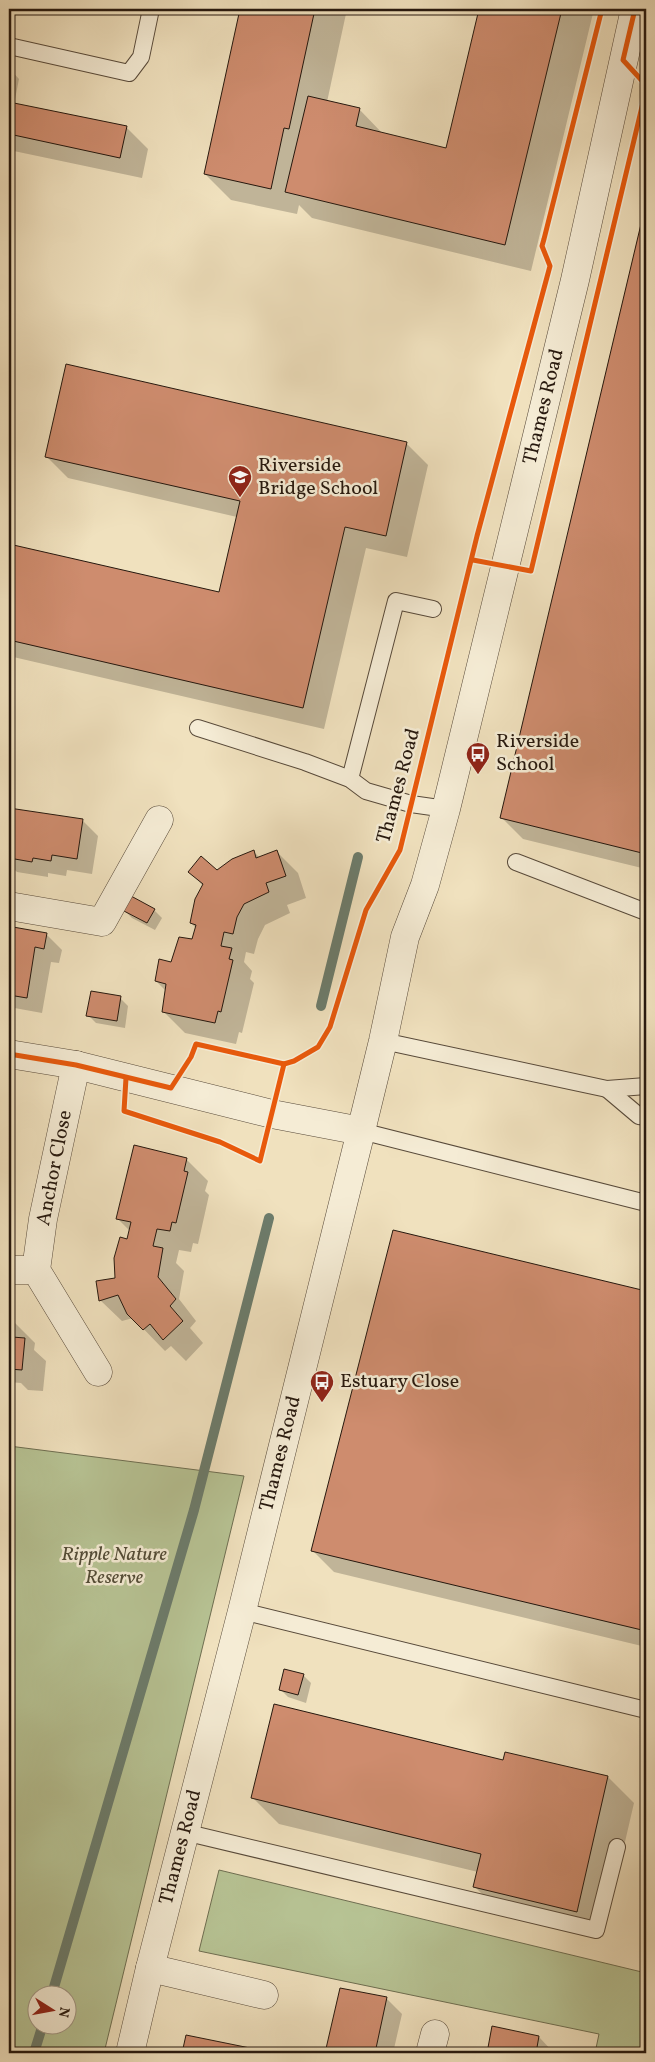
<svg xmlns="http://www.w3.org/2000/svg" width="655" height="2062" viewBox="0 0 655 2062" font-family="Vollkorn,serif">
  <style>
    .green { fill: #b7c394; stroke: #6e6e51; fill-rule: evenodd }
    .shadow { fill: #0003 }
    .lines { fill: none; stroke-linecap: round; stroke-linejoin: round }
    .stream { stroke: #6c7c6c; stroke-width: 10 }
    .building { fill: #ce8c6e; stroke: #26180e }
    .service-casing { stroke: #584a3a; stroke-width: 18 }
    .minor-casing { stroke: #584a3a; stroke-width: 29 }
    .service { stroke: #f5ecd5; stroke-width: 16 }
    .minor { stroke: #f5ecd5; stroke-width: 28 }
    .cycleway-casing { stroke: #f5ecd5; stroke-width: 8 }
    .cycleway { stroke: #e8590c; stroke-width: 5 }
    .labels { text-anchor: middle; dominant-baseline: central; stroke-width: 5; stroke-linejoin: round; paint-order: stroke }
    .street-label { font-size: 20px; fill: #26180e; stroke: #f5ecd5 }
    .poi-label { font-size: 20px; fill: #26180e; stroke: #f5ecd5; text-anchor: start }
    .park-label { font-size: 20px; font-style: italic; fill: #524b36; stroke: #f5ecd5 }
  </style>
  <rect width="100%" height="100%" fill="#f0e1be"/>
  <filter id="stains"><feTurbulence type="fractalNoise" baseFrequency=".004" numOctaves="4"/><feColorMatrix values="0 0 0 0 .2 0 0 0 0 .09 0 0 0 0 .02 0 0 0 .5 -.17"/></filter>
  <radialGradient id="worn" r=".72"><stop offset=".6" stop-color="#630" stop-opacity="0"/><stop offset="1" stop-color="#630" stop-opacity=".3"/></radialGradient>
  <g class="green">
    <path d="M9 1446 244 1476 104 2053H9ZM38 1994H68V2024H38Z"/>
    <path d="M219 1870 646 1973V2053H595L599 2034 199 1951Z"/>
  </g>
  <g class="shadow">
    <path d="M242 9H347L327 102 359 109 384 135 447 150 481 9H594L531 271 312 218 299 205 297 214 231 200 205 174Z"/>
    <path d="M9 68 19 79 14 104 126 127 148 149 142 178 9 150Z"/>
    <path d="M646 209V869L523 839 502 818Z"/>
    <path d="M67 365 407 444 428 465 407 557 366 548 324 729 9 656V545L220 594 237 517 68 478 46 456Z"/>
    <path d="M9 809 82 820 98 836 92 874 67 870 66 876 48 873V877L17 872 9 864Z"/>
    <path d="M253 851 260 858 276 851 298 873 306 898 287 905 290 913 265 925 258 939 254 954 246 952 244 962 252 971 250 979 254 983 242 1033 239 1032 236 1044 185 1033 163 1011 166 991 156 981 193 941 196 928 191 923 203 886 190 872H217Z"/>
    <path d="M124 910H154L162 918 155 930 132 918Z"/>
    <path d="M46 934 62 950 59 963 51 962 42 1013 9 1007V939Z"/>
    <path d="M120 998 128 1006 125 1028 96 1023 88 1015Z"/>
    <path d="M9 1119 12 1123 9 1138Z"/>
    <path d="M9 1141 11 1143 9 1153Z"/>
    <path d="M186 1159 208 1181 205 1191 209 1195 198 1244 193 1243 191 1252 179 1250 176 1263 184 1271 179 1299 196 1321 190 1328 203 1343 186 1361 171 1346 165 1351 133 1318 122 1321 100 1300 117 1279 130 1231 118 1219Z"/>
    <path d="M394 1232 646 1292V1647L334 1572 313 1551Z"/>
    <path d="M9 1321H13L35 1343 34 1350 46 1361 43 1391 28 1390 21 1383 9 1382Z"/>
    <path d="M303 1675 311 1683 306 1703 288 1697 280 1689Z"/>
    <path d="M504 1761 608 1777 634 1803 603 1937 501 1913 475 1887 478 1872 279 1824 253 1798Z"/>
    <path d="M341 1990 387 1999 402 2014 393 2053H327Z"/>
    <path d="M493 2028 539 2037 554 2053H488Z"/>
    <path d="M187 2037 249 2049 253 2053H183Z"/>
  </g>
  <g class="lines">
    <g class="stream">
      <path d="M321 1006 358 857"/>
      <path d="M52 1994 194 1510 269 1218"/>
      <path d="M34 2053 43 2024"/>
    </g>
  </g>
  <g class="building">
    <path d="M240 9H315L289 129 284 128 271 189 204 174Z"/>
    <path d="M479 9H562L505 245 285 192 308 96 360 108 356 126 446 148Z"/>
    <path d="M9 102 127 126 120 158 9 134Z"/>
    <path d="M646 203V854L500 818Z"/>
    <path d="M66 364 407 442 386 536 345 527 303 708 9 640V544L219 592 240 501 45 457Z"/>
    <path d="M9 808 83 819 77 859 52 855 51 861 33 858 32 862 9 858Z"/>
    <path d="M254 850 256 858 277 850 286 876 266 883 269 892 244 904 237 917 233 934 224 932 221 946 232 948 229 959 233 960 221 1012 218 1011 215 1023 162 1012 166 984 155 981 159 959 171 962 179 937 192 939 196 925 190 923 195 899 203 884 188 872 201 856 217 870 232 859Z"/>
    <path d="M131 896 155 909 147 923 122 910Z"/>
    <path d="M13 927 47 933 44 949 35 947 27 998 9 995V938L11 939Z"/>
    <path d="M91 991 121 996 117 1021 86 1016Z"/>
    <path d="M134 1145 187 1158 184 1171 188 1172 176 1223 172 1222 170 1231 157 1229 153 1246 163 1248 158 1277 176 1299 170 1306 183 1321 163 1340 150 1324 143 1330 127 1314 118 1295 99 1301 96 1281 115 1278 114 1258 120 1237 127 1239 131 1222 116 1219Z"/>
    <path d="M393 1230 646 1291V1631L311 1551Z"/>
    <path d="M9 1319 14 1320 12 1337 25 1338 22 1370 9 1369Z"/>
    <path d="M284 1669 304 1674 298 1695 279 1690Z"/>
    <path d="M274 1704 503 1760 505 1752 608 1776 577 1912 473 1887 481 1854 251 1798Z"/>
    <path d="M340 1988 387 1997 375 2053H325Z"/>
    <path d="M492 2026 539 2036 536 2053H487Z"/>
    <path d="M186 2035 250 2048 249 2053H182Z"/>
  </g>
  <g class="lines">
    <g class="service-casing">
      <g id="service">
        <path d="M9 46 129 73 141 57 151 9"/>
        <path d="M198 728 305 762 350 779 366 791 411 804 446 809"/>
        <path d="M350 779 396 601 433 609"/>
        <path d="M516 862 646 912"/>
        <path d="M383 1041 607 1089 646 1086"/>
        <path d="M607 1089 639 1116 646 1117"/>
        <path d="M361 1131 646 1203"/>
        <path d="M242 1611 646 1710"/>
        <path d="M184 1832 596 1930 617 1847"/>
      </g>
    </g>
    <g class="minor-casing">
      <g id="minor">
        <path d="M9 906 102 922 159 820"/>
        <path d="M9 1054 76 1065 272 1114 361 1131"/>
        <path d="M76 1065 43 1219 36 1270 98 1372"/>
        <path d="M9 1270H36"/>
        <path d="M150 1968 264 1995"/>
        <path id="s1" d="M130 2053 150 1968 242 1611 361 1131 383 1041 405 937 425 885 446 809 575 280 635 9"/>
        <path d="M430 2053 435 2034"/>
      </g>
    </g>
    <use href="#service" class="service"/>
    <use href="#minor" class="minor"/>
    <g class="cycleway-casing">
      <g id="cycleway">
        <path d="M635 9 623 60 646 85"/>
        <path d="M473 560 531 571 646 90"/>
        <path d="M9 1054 76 1065 171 1088 191 1057 196 1044 284 1064 294 1061 318 1047 330 1027 366 910 400 850 477 536 550 266 542 246 544 239 602 9"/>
        <path d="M126 1078 124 1111 220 1142 260 1161 284 1064"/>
      </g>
    </g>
    <use href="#cycleway" class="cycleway"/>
  </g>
  <defs>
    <g id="school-pin" transform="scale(1.25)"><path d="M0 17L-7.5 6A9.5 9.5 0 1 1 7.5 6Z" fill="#8f2418" stroke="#f5ecd5"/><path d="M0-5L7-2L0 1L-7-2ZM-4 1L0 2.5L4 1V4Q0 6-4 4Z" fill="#fff"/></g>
    <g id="bus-pin" transform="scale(1.25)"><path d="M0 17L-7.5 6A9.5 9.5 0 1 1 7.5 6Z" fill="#8f2418" stroke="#f5ecd5"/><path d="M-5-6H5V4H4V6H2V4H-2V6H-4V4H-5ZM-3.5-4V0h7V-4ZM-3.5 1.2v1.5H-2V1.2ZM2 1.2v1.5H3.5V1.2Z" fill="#fff"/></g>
  </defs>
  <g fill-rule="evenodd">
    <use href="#school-pin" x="240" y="477"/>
    <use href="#bus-pin" x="478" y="754"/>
    <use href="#bus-pin" x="322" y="1382"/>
  </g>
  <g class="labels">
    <g class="street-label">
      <text stroke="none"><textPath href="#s1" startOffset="1698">Thames Road</textPath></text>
      <text transform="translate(399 786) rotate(-75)">Thames Road</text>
      <text transform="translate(55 1168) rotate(-79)">Anchor Close</text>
      <text stroke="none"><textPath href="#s1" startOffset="618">Thames Road</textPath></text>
      <text stroke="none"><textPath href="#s1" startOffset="212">Thames Road</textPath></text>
    </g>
    <g class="poi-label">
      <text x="258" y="466">Riverside<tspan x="258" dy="23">Bridge School</tspan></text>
      <text x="496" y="742">Riverside<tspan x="496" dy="23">School</tspan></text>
      <text x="340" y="1382">Estuary Close</text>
    </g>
    <g class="park-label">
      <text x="114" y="1555">Ripple Nature<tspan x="114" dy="23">Reserve</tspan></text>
    </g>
  </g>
  <rect width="655" height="2062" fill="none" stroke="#f0e1be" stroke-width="30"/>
  <rect x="10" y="10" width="635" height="2042" fill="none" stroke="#26180e" stroke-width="2.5"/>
  <rect x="15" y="15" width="625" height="2032" fill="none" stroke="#26180e"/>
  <g transform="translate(52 2010) rotate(101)"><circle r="24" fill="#f5ecd5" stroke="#a29785"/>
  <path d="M0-4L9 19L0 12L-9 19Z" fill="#8f2418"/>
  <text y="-8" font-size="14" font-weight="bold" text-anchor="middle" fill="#26180e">N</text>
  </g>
  <rect width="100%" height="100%" filter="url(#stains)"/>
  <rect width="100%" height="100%" fill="url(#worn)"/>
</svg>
